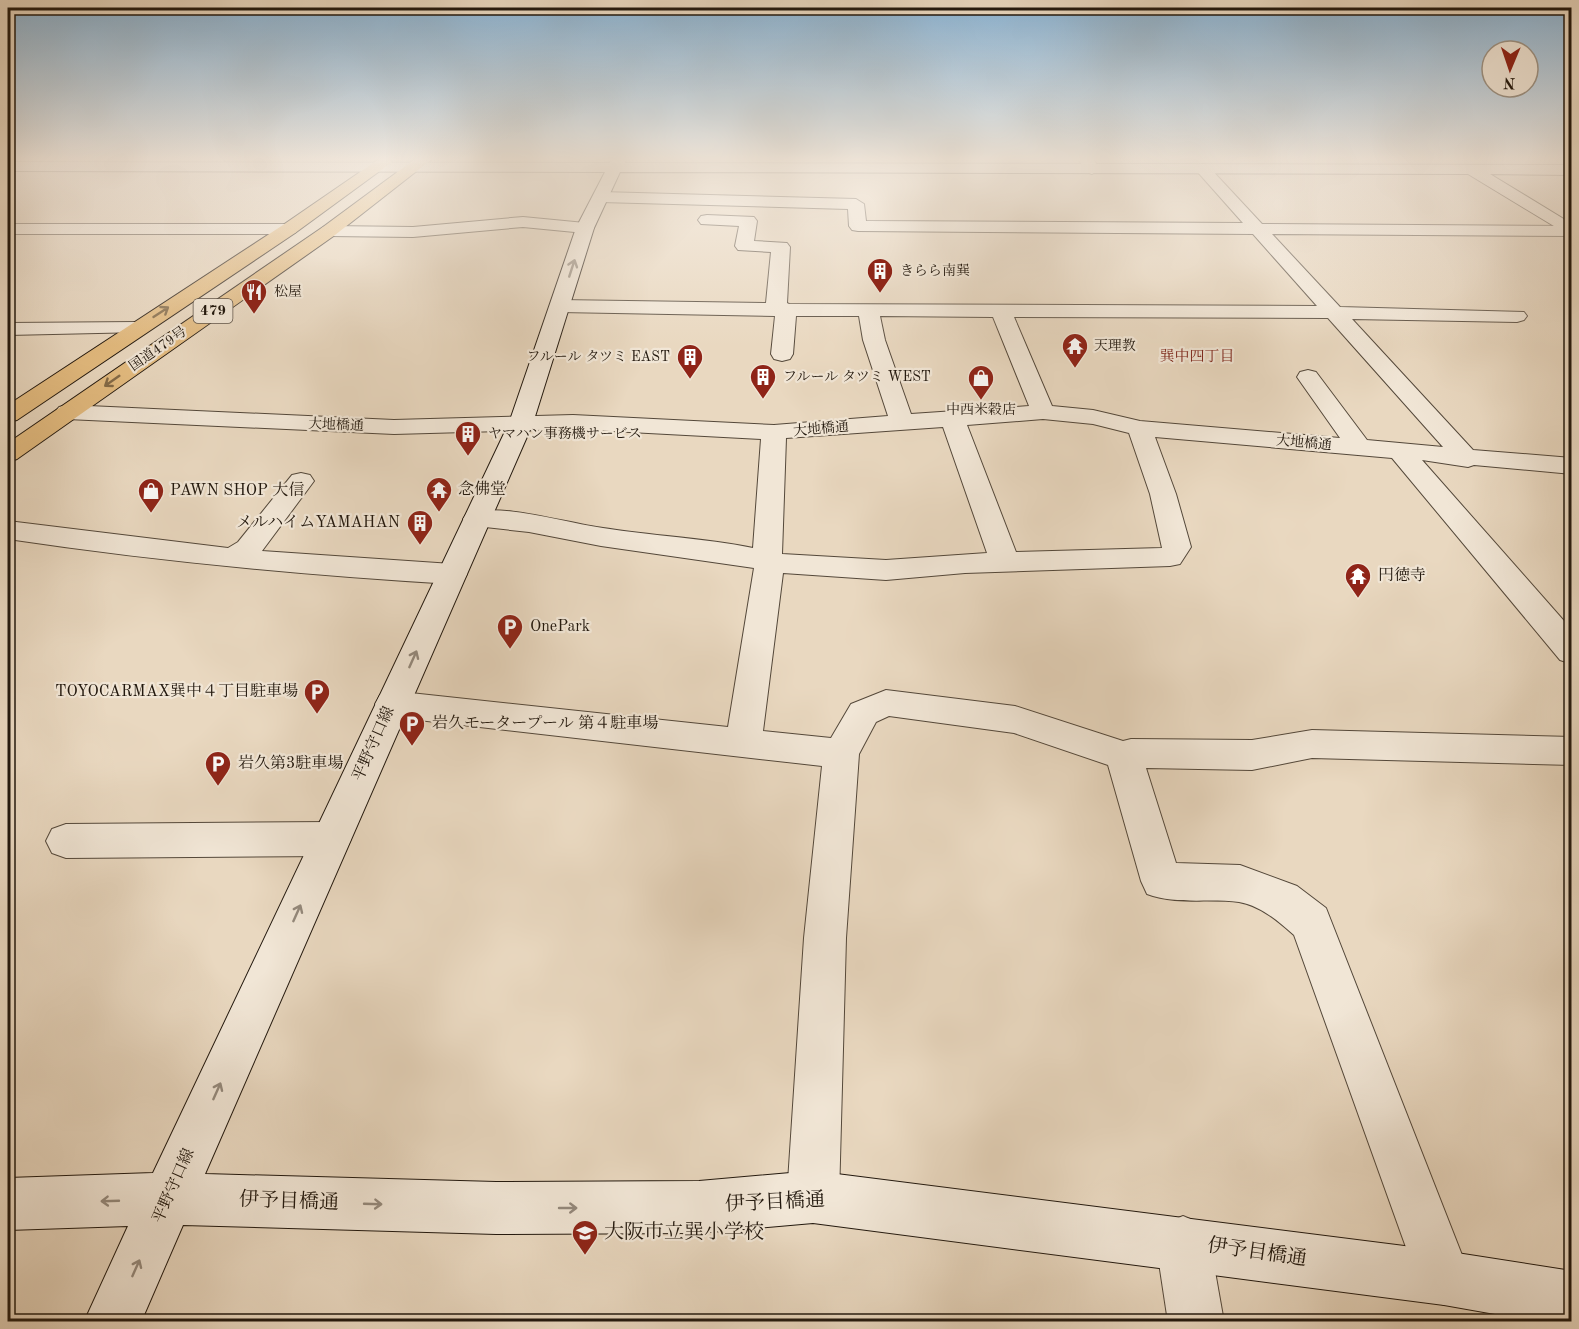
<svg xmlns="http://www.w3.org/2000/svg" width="1579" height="1329" viewBox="0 0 1579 1329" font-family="'Old Standard TT','Noto Serif JP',serif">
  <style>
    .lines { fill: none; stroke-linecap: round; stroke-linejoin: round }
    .street-casing { stroke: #54483a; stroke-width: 2 }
    .secondary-casing { stroke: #22180e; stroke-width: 2 }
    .highway-casing { stroke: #22180e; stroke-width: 2 }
    .street { fill: #f1e6d6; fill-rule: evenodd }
    .secondary { fill: #f1e6d6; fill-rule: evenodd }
    .highway { fill: #e4bc80; fill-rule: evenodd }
    .oneway { stroke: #94897c }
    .oneway2 { stroke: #836a47 }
    .labels { text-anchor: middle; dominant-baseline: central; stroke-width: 4.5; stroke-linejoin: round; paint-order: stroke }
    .far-poi-label { font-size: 14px; fill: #22180e; stroke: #f1e6d6; text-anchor: start }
    .far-street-label { font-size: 14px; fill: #22180e; stroke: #f1e6d6 }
    .shield { fill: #f1e6d6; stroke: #60564a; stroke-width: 1.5 }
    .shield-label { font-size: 15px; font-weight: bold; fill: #22180e }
    .far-neighbourhood-label { font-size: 15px; fill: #7a1f14; stroke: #f1e6d6 }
    .poi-label { font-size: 16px; fill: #22180e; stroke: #f1e6d6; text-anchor: start }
    .street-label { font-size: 16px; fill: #22180e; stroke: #f1e6d6 }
    .near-street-label { font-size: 20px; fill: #22180e; stroke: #f1e6d6 }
    .near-poi-label { font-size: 20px; fill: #22180e; stroke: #f1e6d6; text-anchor: start }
  </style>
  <rect width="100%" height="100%" fill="#e9d8c0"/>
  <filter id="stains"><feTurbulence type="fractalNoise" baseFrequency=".00333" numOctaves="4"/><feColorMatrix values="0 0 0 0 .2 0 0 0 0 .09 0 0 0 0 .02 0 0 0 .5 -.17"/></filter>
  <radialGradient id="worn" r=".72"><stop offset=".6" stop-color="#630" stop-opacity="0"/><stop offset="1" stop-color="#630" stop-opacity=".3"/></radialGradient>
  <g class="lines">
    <g class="street-casing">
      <g id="street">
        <path d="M1078 159H1093L1100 169 1092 174 1087 172Z"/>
        <path d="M1203 164 1208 166 1262 224 1572 226 1570 236 1272 234 1340 307 1524 312 1527 316 1524 320 1517 322 1352 319 1473 450 1572 458V474L1474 465 1468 467 1422 460 1572 630V664L1560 660 1392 458 1155 437 1176 494 1191 547 1180 564 1170 566 965 573 886 580 783 573 763 731 831 738 851 704 886 690 1015 706 1123 741 1131 739 1252 740 1312 730 1572 737V765L1312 758 1252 770 1146 768 1176 863 1240 865 1297 886 1326 908 1471 1278 1463 1297 1444 1305 1425 1297 1417 1278 1294 935C1278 921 1261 906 1239 902 1208 898 1176 905 1147 894L1141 881 1108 765 1014 733 889 716 876 722 859 754 846 938 839 1197 831 1215 813 1223 795 1215 787 1197 804 938 822 766 392 717 380 713 375 704 380 695 392 691 728 727 754 568 601 546 529 532 467 525 463 519 467 513C505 503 564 523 603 528 653 536 704 538 753 548L761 439 573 429 394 434 67 419 59 417 55 412 59 407 67 405 394 420 573 415 774 425 888 416 863 340 859 316H796L793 354 790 359 782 361 774 359 771 354 775 316 560 312 553 310 550 306 553 302 560 300 766 303 771 252 738 250 735 246 739 226 701 224 698 220 701 216 707 215 754 217 757 221 754 241 787 243 790 247 787 303 789 304 1317 306 1253 234 858 231 852 230 849 226 848 209 601 202 593 197 601 192 856 199 864 204 866 221 1243 223 1195 169ZM880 316 993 317 1029 406 911 414 885 340ZM1014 317 1328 318 1443 447 1367 440 1316 372 1308 370 1300 372 1297 377 1340 438 1140 421 1093 410 1052 406ZM1043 419 1093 424 1129 433 1150 494 1162 548 1016 552 967 425ZM943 427 987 553 886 560 782 554 786 438Z"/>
        <path d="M523 217 585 223 591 224 594 228 591 232 585 233 523 227 413 237 329 236 323 235 320 231 323 227 329 226 413 227Z"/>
        <path d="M8 224H289L295 225 298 229 295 233 289 234H8Z"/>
        <path d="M136 322 143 324 146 328 143 332 8 335V323Z"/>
        <path d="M301 473 310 475 314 481 262 551 452 564 463 567 467 574 463 581 452 584C303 575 155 561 8 539V521L228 548 238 542 292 475Z"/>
        <path d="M331 822 345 827 351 839 345 851 331 856 66 858 52 853 46 841 52 829 66 824Z"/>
        <path d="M1183 1216 1202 1224 1210 1243 1224 1322H1168L1156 1243 1164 1224Z"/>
      </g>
    </g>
    <g class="secondary-casing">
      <path id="secondary" d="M611 159H626L625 163 1572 165V175L1490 174 1572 224V237L1468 174 620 172 594 228 533 423 205 1174 496 1182 699 1181 813 1171 1444 1251 1572 1271V1322H1540L1444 1305 813 1223 699 1233 496 1234 183 1225 141 1322H84L128 1226 8 1230V1178L153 1173 509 423 576 228 605 172 8 171V162L610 163Z"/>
    </g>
    <g class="highway-casing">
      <g id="highway">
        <path d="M379 159H391L392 162 295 233 17 420 8 422V405L283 225Z"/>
        <path d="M415 159H432L335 235 17 459 8 462V443L323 227Z"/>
      </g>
    </g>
    <use href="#street" class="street"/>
    <use href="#secondary" class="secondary"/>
    <use href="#highway" class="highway"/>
  </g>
  <defs><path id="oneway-shaft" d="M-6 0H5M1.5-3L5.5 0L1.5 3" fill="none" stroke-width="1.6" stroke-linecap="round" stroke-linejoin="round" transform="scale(1.5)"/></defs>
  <g class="oneway">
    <use href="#oneway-shaft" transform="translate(572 268) rotate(-72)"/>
    <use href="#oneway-shaft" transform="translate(413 659) rotate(-66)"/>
    <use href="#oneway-shaft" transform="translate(297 913) rotate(-66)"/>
    <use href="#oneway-shaft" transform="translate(217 1091) rotate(-66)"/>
    <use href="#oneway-shaft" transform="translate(110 1201) rotate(178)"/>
    <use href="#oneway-shaft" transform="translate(373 1204) rotate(2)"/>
    <use href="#oneway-shaft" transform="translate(568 1208)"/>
    <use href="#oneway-shaft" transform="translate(136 1268) rotate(-66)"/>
  </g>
  <g class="oneway2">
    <use href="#oneway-shaft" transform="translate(161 312) rotate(-33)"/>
    <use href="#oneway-shaft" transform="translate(112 381) rotate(145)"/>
  </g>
  <linearGradient id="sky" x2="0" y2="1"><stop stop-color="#8ab5d7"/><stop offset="0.46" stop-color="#f5ede3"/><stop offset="1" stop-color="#f5ede3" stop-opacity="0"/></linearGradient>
  <rect width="1579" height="346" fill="url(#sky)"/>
  <defs>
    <g id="building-pin" transform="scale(1.35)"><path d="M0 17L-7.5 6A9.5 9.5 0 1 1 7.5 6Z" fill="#8f2418" stroke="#f1e6d6"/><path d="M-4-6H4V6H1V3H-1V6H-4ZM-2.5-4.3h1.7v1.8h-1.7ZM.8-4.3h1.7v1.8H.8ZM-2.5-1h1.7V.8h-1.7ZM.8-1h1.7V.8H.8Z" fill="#fff"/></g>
    <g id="restaurant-pin" transform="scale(1.35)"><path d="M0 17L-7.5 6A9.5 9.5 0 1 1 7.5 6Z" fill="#8f2418" stroke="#f1e6d6"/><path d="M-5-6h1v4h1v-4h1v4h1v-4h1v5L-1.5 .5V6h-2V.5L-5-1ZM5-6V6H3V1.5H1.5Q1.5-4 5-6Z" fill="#fff"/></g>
    <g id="temple-pin" transform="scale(1.35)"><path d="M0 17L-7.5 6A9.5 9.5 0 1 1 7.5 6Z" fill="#8f2418" stroke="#f1e6d6"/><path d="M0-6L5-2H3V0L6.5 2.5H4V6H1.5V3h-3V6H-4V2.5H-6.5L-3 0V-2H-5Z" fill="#fff"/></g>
    <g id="shop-pin" transform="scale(1.35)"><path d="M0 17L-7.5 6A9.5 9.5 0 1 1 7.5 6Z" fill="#8f2418" stroke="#f1e6d6"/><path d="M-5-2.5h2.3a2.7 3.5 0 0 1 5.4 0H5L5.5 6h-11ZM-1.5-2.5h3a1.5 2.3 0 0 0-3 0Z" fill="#fff"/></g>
    <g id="parking-pin" transform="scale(1.35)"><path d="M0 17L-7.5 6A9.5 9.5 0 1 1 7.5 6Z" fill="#8f2418" stroke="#f1e6d6"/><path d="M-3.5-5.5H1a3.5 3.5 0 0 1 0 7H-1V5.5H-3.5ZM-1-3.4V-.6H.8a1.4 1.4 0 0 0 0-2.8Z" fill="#fff"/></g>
    <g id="school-pin" transform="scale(1.35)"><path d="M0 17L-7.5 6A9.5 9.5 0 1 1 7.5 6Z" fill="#8f2418" stroke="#f1e6d6"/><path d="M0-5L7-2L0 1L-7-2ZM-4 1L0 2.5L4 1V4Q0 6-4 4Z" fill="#fff"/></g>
  </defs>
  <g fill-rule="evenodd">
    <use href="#building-pin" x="880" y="271"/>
    <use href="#restaurant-pin" x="254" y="292"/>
    <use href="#temple-pin" x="1075" y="346"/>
    <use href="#building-pin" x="690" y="357"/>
    <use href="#building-pin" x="763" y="377"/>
    <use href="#shop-pin" x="981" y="378"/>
    <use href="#building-pin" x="468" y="434"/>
    <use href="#temple-pin" x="439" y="490"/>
    <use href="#shop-pin" x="151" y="491"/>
    <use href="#building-pin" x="420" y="523"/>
    <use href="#temple-pin" x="1358" y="576"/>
    <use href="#parking-pin" x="510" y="627"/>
    <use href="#parking-pin" x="317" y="692"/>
    <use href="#parking-pin" x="412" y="724"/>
    <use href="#parking-pin" x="218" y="764"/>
    <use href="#school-pin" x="585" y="1233"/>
  </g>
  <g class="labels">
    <g class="far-poi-label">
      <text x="900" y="271">きらら南巽</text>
      <text x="274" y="292">松屋</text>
      <text x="1094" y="346">天理教</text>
      <text x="670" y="357" text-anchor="end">フルール タツミ EAST</text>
      <text x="783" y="377">フルール タツミ WEST</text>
      <text x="981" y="410" text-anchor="middle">中西米穀店</text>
      <text x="488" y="434">ヤマハン事務機サービス</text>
    </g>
    <g class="far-street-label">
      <text transform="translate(158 349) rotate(-35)">国道479号</text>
      <text transform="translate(336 425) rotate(2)">大地橋通</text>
      <text transform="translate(821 429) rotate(-5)">大地橋通</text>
      <text transform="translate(1304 443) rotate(5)">大地橋通</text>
    </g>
    <rect class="shield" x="193.5" y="299" width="39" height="24" rx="4.5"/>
    <g class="shield-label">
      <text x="213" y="311">479</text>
    </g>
    <g class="far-neighbourhood-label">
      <text x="1197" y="357">巽中四丁目</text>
    </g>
    <g class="poi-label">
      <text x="458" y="490">念佛堂</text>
      <text x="170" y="491">PAWN SHOP 大信</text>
      <text x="400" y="523" text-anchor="end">メルハイムYAMAHAN</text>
      <text x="1378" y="576">円徳寺</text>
      <text x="530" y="627">OnePark</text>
      <text x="298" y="692" text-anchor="end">TOYOCARMAX巽中４丁目駐車場</text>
      <text x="432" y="724">岩久モータープール 第４駐車場</text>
      <text x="238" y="764">岩久第3駐車場</text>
    </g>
    <g class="street-label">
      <text transform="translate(374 744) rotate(-66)">平野守口線</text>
      <text transform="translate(174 1186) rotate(-66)">平野守口線</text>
    </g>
    <g class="near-street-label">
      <text transform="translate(289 1202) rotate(2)">伊予目橋通</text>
      <text transform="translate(775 1203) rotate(-3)">伊予目橋通</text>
      <text transform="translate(1257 1253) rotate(8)">伊予目橋通</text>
    </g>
    <g class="near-poi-label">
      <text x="604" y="1233">大阪市立巽小学校</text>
    </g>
  </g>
  <rect width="1579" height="1329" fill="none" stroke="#e9d8c0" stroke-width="30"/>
  <rect x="9" y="9" width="1561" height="1311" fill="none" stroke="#22180e" stroke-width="3"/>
  <rect x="15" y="15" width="1549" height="1299" fill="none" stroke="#22180e" stroke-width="1.5"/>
  <g transform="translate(1510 69) rotate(182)"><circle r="28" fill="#f1e6d6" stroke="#9e9486" stroke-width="1.5"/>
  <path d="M0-4.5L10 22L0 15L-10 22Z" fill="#8f2418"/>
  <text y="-9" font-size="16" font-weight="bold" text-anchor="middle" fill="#22180e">N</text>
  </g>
  <rect width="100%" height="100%" filter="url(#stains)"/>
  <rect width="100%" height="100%" fill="url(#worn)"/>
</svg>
